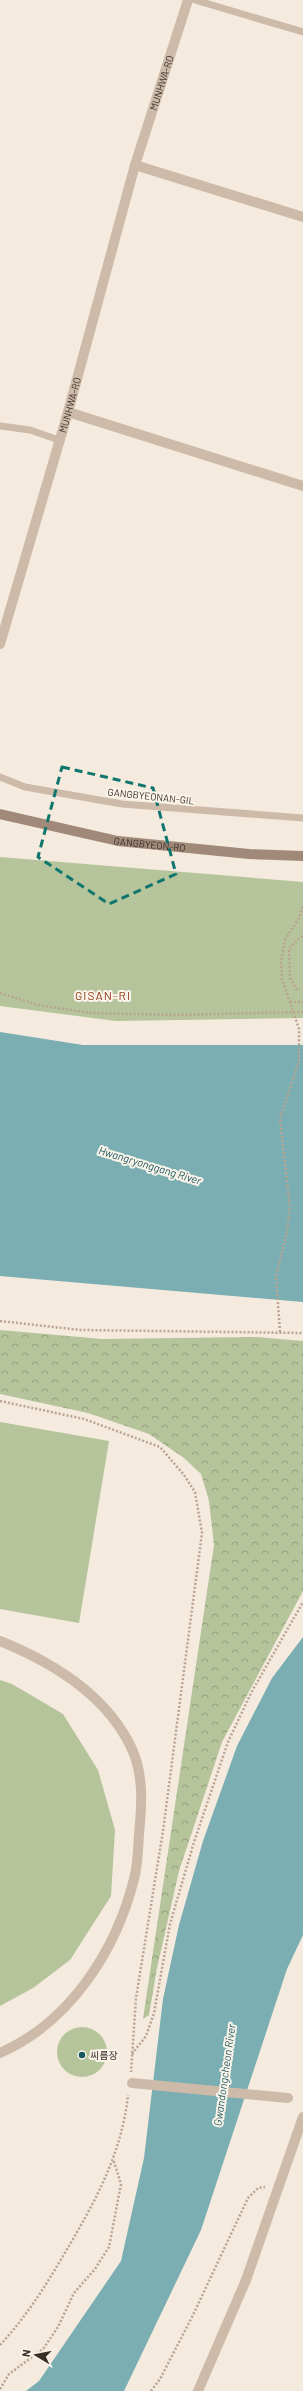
<svg xmlns="http://www.w3.org/2000/svg" width="303" height="2391" viewBox="0 0 303 2391" font-family="Barlow,'Noto Sans KR',sans-serif">
  <style>
    .grass { fill: #b5c49b }
    .park { fill: url(#park-crowns) }
    .water { fill: #7aaeb3 }
    .lines { fill: none; stroke-linecap: round; stroke-linejoin: round }
    .path { stroke: #b9a492; stroke-width: 2.5; stroke-dasharray: 2 2; stroke-linecap: butt }
    .service { stroke: #cdbaa8; stroke-width: 7 }
    .pedestrian { stroke: #cdbaa8; stroke-width: 10 }
    .minor { stroke: #cdbaa8; stroke-width: 10 }
    .tertiary { stroke: #cdbaa8; stroke-width: 10 }
    .secondary { stroke: #a18979; stroke-width: 10 }
    .path-bridge { stroke: #b9a492; stroke-width: 2.5; stroke-dasharray: 2 2; stroke-linecap: butt }
    .marked { fill: none; stroke: #0f766e; stroke-width: 3; stroke-dasharray: 8 5; stroke-linejoin: round }
    .poi-dot { fill: #1b575e; stroke: #fbf4ea; stroke-width: 1.5 }
    .labels { text-anchor: middle; dominant-baseline: central; stroke-width: 4; stroke-linejoin: round; paint-order: stroke }
    .street-label { font-size: 10px; fill: #392e28; stroke: #fbf4ea }
    .poi-label { font-size: 10px; fill: #392e28; stroke: #fbf4ea; text-anchor: start }
    .water-label { font-size: 11px; font-style: italic; fill: #1b575e; stroke: #fbf4ea }
    .quarter-label { font-size: 12px; letter-spacing: 1px; fill: #8e3b1c; stroke: #fbf4ea }
  </style>
  <defs>
    <pattern id="park-crowns" width="20" height="18" patternUnits="userSpaceOnUse"><rect width="20" height="18" fill="#b5c49b"/><path d="M2 6a3 3 0 1 1 6 0M12 15a3 3 0 1 1 6 0" fill="none" stroke="#94a07e"/></pattern>
  </defs>
  <rect width="100%" height="100%" fill="#f4eadd"/>
  <g class="grass">
    <path d="M0 857 303 882V1018L116 1021 0 1006Z"/>
    <path d="M0 1422 109 1441 79 1623 0 1609Z"/>
    <path d="M0 1680 12 1684 63 1714 98 1770 115 1830 111 1896 70 1960 33 1988 0 2006Z"/>
    <circle cx="82" cy="2052" r="25"/>
  </g>
  <path class="park" d="M0 1330 102 1339 256 1337 303 1341V1591L222 1742 179 1871 157 1968 149 2015 143 2019 214 1545 209 1501 201 1474 184 1458 149 1434 88 1413 0 1394Z"/>
  <g class="water">
    <path d="M0 1032 83 1045H303V1302L0 1276Z"/>
    <path d="M303 1637V1935L287 1969 201 2230 124 2391H26L39 2381 121 2261 144 2158 163 1999 179 1925 203 1841 237 1746 272 1678Z"/>
  </g>
  <g class="lines">
    <g class="path">
      <path d="M285 940 299 918 303 905"/>
      <path d="M297 990 290 978 289 948 303 935"/>
      <path d="M0 993 38 1005 91 1013 174 1015 303 1012"/>
      <path d="M290 1002H303"/>
      <path d="M0 1321 81 1330 303 1333"/>
      <path d="M0 1401 84 1419 160 1447 184 1475 195 1492 202 1533 163 1831 136 1998 131 2072"/>
      <path d="M132 2054 146 2036 154 2013 170 1924 194 1842 228 1742 251 1693 303 1602"/>
      <path d="M0 2345C27 2316 46 2285 66 2251 95 2202 122 2153 128 2095"/>
      <path d="M0 2389 9 2374 43 2349 58 2327 74 2293 95 2269 109 2247 121 2184 113 2159"/>
      <path d="M151 2391 160 2379 193 2315 248 2198 258 2188 265 2187"/>
    </g>
    <g class="service">
      <path d="M195 0 303 32"/>
      <path d="M0 426 30 430 59 440"/>
      <path d="M0 777 25 787 122 804 303 818"/>
    </g>
    <path class="pedestrian" d="M132 2083 288 2098"/>
    <g class="minor">
      <path d="M68 412 303 486"/>
      <path d="M0 1641C52 1662 106 1695 131 1747 144 1774 142 1805 139 1834 138 1849 138 1865 134 1879 116 1951 70 2022 0 2053"/>
    </g>
    <g class="tertiary">
      <path d="M135 165 303 217"/>
      <path id="s1" d="M0 644 68 412 135 165 188 0"/>
      <path d="M198 2391 246 2280 303 2117"/>
    </g>
    <path class="secondary" id="s2" d="M0 814 118 841 249 854 303 856"/>
    <path class="path-bridge" d="M280 1332 276 1277 287 1231 290 1207 280 1119 299 1061V1029L282 979 281 961 285 940"/>
  </g>
  <path class="marked" d="M62 767 153 788 176 874 109 904 38 857Z"/>
  <circle class="poi-dot" cx="82" cy="2055" r="4"/>
  <g class="labels">
    <g class="street-label">
      <text stroke="none"><textPath href="#s1" startOffset="584">MUNHWA-RO</textPath></text>
      <text stroke="none"><textPath href="#s1" startOffset="249">MUNHWA-RO</textPath></text>
      <text transform="translate(151 796) rotate(6)">GANGBYEONAN-GIL</text>
      <text stroke="none"><textPath href="#s2" startOffset="153">GANGBYEON-RO</textPath></text>
    </g>
    <g class="poi-label">
      <text x="90" y="2055">씨름장</text>
    </g>
    <g class="water-label">
      <text transform="translate(150 1165) rotate(17)">Hwangryonggang River</text>
      <text transform="translate(224 2075) rotate(-82)">Gwandongcheon River</text>
    </g>
    <g class="quarter-label">
      <text x="103" y="995">GISAN-RI</text>
    </g>
  </g>
  <g transform="translate(36 2355) rotate(280)" stroke="#fbf4ea" stroke-width="3" paint-order="stroke">
  <path d="M0-3L7 15L0 10L-7 15Z" fill="#392e28"/>
  <text y="-6" font-size="11" font-weight="bold" text-anchor="middle" fill="#392e28">N</text>
  </g>
</svg>
